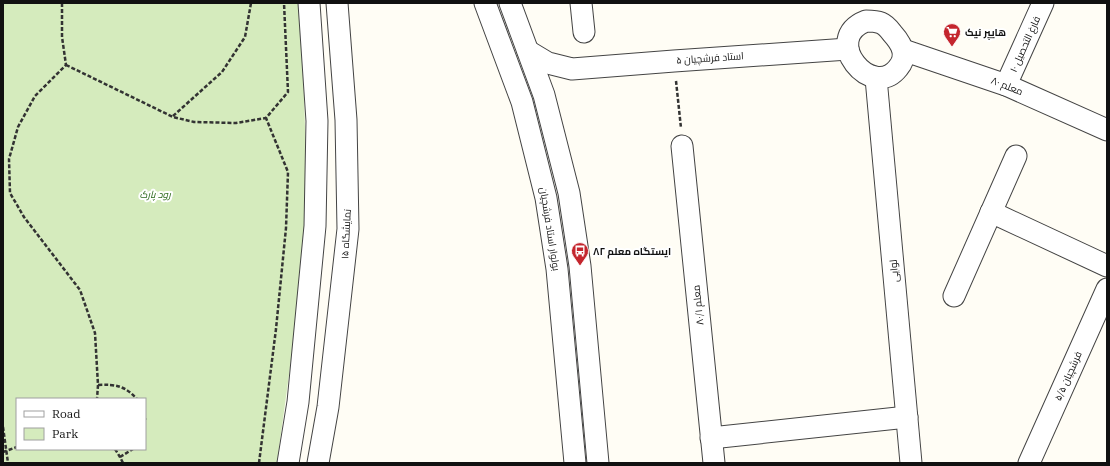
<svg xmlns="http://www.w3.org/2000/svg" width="1110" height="466" viewBox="0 0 1110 466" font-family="'IBM Plex Serif',Cairo,serif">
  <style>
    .green { fill: #d5ebbd; fill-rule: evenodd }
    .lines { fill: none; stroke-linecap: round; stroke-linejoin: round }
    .minor-casing { stroke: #444; stroke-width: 23 }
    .path { stroke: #333; stroke-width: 2.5; stroke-dasharray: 4 2; stroke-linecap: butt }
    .minor { stroke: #fff; stroke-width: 21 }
    .labels { text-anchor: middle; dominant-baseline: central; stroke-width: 4; stroke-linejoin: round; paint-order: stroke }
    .poi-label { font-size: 10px; font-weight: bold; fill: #111; stroke: #fff; text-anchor: start }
    .street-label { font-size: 10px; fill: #111; stroke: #fff }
    .park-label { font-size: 10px; font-style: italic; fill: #2f6b1f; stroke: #fff }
  </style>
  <rect width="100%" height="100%" fill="#fffdf5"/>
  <path class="green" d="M3 3H301L308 220 296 323 277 463H3ZM17 399H145V449H17Z"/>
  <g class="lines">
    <g class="minor-casing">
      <g id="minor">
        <path d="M485 3 522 102 546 198 557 269 575 463"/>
        <path d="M510 3 544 95 569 193 580 266 598 463"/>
        <path d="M581 3 584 32"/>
        <path d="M866 21C871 21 876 21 881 23 886 25 889 29 892 33 901 43 909 55 898 68 872 101 820 39 866 21Z"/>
        <path d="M903 50 1006 85 1107 130"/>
        <path d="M528 51 548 63 572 69 674 61 848 49"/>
        <path d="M876 78 911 463"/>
        <path d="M1006 85 1043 3"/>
        <path d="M682 146 714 463"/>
        <path d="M991 212 1107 266"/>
        <path d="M954 296 1016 156"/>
        <path d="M711 438 907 417"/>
        <path d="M288 463 298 402 315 226 317 121 309 3"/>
        <path d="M318 463 328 407 348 229 346 120 337 3"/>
        <path d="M1029 463 1107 289"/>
      </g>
    </g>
    <g class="path">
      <path d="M62 3V37L66 65 35 96 18 127 9 159 10 193 24 217 80 290 95 333 98 385 97 399"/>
      <path d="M66 65 173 117 194 122 236 123 266 118"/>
      <path d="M676 81 681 128"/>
      <path d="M173 116 222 72 245 37 251 3"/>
      <path d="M98 385C116 384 125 386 137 399"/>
      <path d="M145 418V420"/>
      <path d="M3 427 8 463"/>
      <path d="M115 449 120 457 123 463"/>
      <path d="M3 452 17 447"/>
      <path d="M120 457 133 449"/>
      <path d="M259 463 276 329 286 228 288 172 266 118 288 92 284 3"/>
    </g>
    <use href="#minor" class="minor"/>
  </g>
  <defs>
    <g id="supermarket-pin" transform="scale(0.9)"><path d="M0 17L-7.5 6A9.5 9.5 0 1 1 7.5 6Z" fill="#c4262e" stroke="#fff"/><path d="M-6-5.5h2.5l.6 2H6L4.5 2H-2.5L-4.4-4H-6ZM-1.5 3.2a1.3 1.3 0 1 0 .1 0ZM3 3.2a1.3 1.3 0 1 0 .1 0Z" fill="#fff"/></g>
    <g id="bus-pin" transform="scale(0.9)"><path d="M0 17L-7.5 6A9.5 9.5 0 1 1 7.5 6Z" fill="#c4262e" stroke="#fff"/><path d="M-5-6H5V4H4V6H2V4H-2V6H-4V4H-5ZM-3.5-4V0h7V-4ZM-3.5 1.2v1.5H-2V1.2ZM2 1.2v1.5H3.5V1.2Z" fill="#fff"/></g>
  </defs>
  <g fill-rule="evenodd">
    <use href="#supermarket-pin" x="952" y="32"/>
    <use href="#bus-pin" x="580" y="251"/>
  </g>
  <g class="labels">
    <g class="poi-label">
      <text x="965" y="32">هایپر نیک</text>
      <text x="593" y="251">ایستگاه معلم ۸۲</text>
    </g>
    <g class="street-label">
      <text transform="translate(1025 44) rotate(-66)">فارغ التحصیل ۱۰</text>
      <text transform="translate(710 58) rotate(-4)">استاد فرشچیان ۵</text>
      <text transform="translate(1007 86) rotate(22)">معلم ۸۰</text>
      <text transform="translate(550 229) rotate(81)">بولوار استاد فرشچیان</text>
      <text transform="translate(346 234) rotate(-87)">نمایشگاه ۱۵</text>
      <text transform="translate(894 271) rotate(-95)">لوایی</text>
      <text transform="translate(698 305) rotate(-96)">معلم ۸۰/۱</text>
      <text transform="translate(1068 376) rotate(-66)">فرشچیان ۵/۵</text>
    </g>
    <g class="park-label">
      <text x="155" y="194">رود پارک</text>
    </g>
  </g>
  <rect width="1110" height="466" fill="none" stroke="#111111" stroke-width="8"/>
  <rect x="16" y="398" width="130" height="52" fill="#ffffff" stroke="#a0a0a0"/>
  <rect x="24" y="411" width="20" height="6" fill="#ffffff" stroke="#a0a0a0"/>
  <text x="52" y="418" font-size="12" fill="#111111">Road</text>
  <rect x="24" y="428" width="20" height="12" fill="#d5ebbd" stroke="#a0a0a0"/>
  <text x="52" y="438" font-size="12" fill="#111111">Park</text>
</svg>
